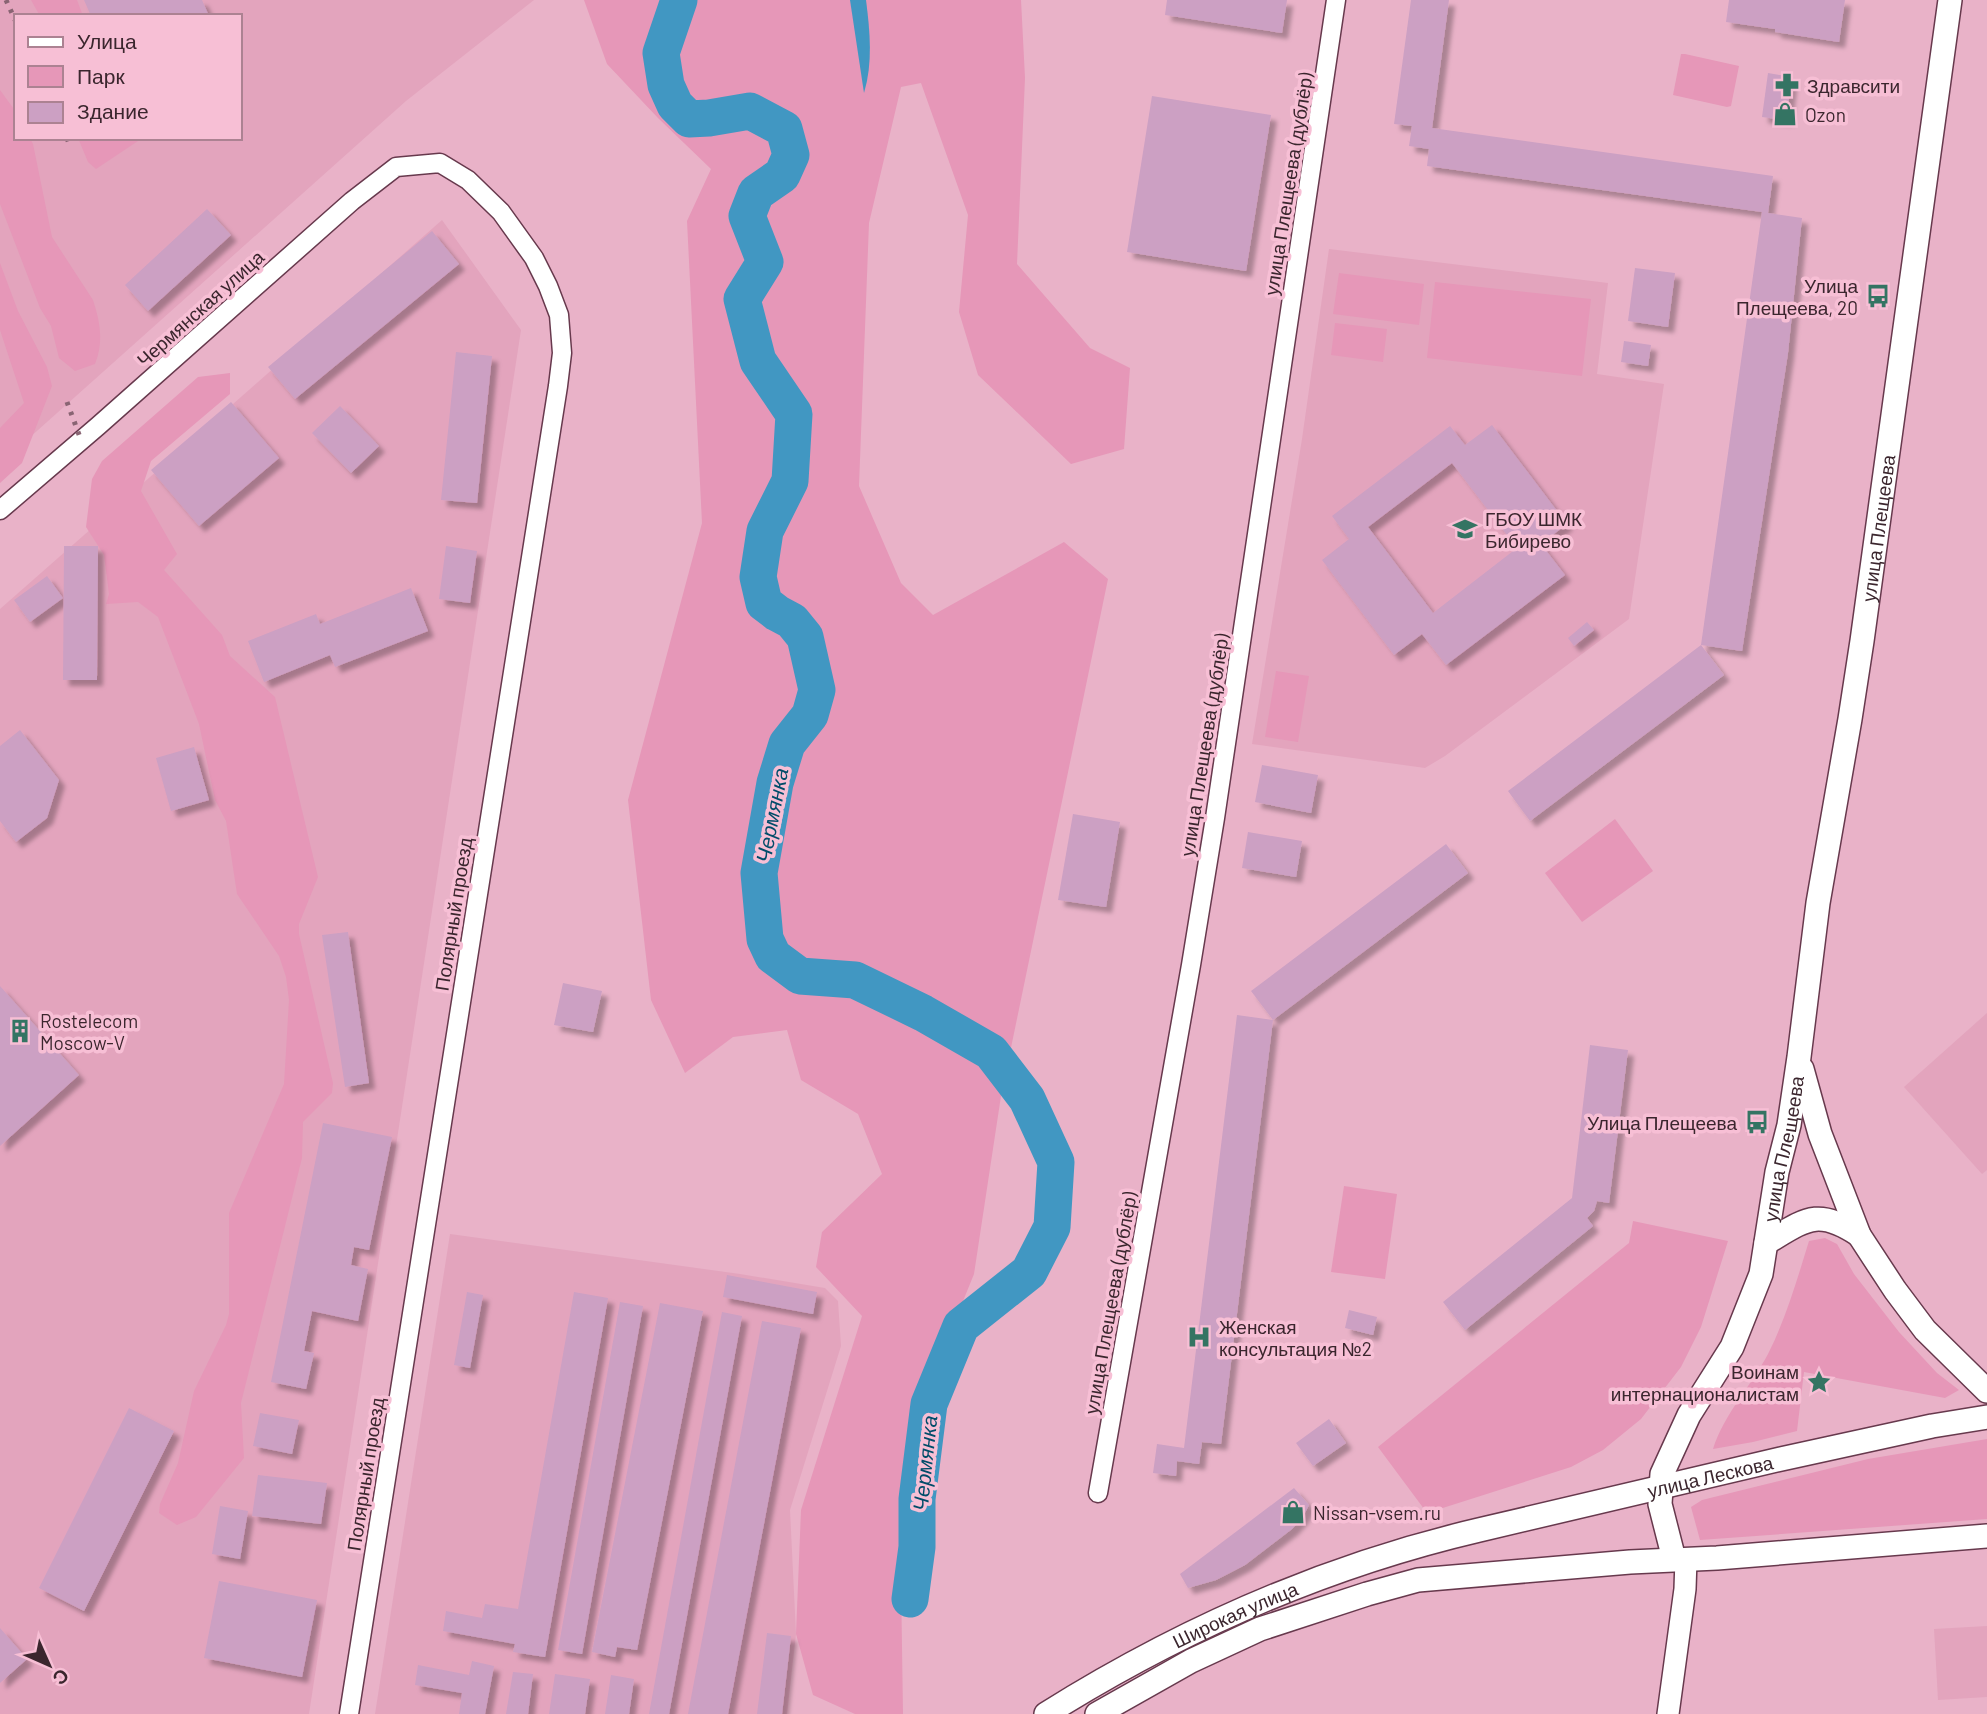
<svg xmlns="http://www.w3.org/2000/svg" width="1987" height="1714" viewBox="0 0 1987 1714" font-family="Barlow,sans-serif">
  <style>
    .built { fill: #e3a4bd; fill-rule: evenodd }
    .green { fill: #e697b8 }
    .water { fill: #4197c2 }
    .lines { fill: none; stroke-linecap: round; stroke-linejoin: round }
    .river { stroke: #4197c2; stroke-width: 37 }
    .building { fill: #cca0c3; fill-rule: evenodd; filter: url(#shadow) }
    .minor-casing { stroke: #67394d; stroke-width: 21 }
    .tertiary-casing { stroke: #67394d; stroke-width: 24 }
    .secondary-casing { stroke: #67394d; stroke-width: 26 }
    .minor { stroke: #fff; stroke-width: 18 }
    .tertiary { stroke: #fff; stroke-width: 21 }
    .secondary { stroke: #fff; stroke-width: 23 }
    .rail { stroke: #896473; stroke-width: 5; stroke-dasharray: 3.5 7; stroke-linecap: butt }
    .labels { text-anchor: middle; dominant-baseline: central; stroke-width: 7; stroke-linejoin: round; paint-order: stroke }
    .poi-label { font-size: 19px; fill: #3b262e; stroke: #f7bfd5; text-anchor: start }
    .street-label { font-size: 19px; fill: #3b262e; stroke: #f7bfd5 }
    .water-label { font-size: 21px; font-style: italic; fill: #014c69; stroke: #f7bfd5 }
  </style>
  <defs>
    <filter id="shadow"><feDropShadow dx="6" dy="6" stdDeviation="2" flood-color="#0004"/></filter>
  </defs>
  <rect width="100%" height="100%" fill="#e9b2c8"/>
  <g class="built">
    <path d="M0 0H534L406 101 0 464ZM16 16H240V138H16Z"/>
    <path d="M442 220 521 330 309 1714H0V609Z"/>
    <path d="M1329 249 1608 283 1597 374 1664 384 1629 619 1445 756 1425 768 1252 744 1302 439Z"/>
    <path d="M1987 1013V1170L1982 1174 1904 1087Z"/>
    <path d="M450 1234 740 1274 825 1288 838 1301 841 1346 790 1510 796 1634 787 1714H375Z"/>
    <path d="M1987 1626V1697L1938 1700 1934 1629Z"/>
  </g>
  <g class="green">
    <path d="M31 0H77L83 16H40Z"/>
    <path d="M584 0H1021L1025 78 1017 264 1090 348 1130 368 1124 449 1071 464 978 375 959 312 968 215 921 83 901 87 869 223 859 486 901 583 933 615 1064 542 1108 579 1001 1096 974 1274 918 1412 901 1579 903 1714H855L813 1695 796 1634 801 1510 862 1316 816 1267 822 1232 882 1174 858 1114 801 1080 787 1030 733 1037 685 1073 651 1000 628 800 702 523 687 221 711 169 658 118 607 64Z"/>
    <path d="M1681 54H1685L1739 66 1731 106 1727 107 1673 95Z"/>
    <path d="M0 90 16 112V138H30L33 144 52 237 93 300C100 321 104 342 95 364L75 371 59 358 51 326 40 308 0 204Z"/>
    <path d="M78 138H140L141 139 96 169 88 162Z"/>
    <path d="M0 263 18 311 47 367 52 386 22 463 0 483V428L24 403 0 330Z"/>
    <path d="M1339 273 1424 284 1419 325 1333 314Z"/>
    <path d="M1435 282 1591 299 1582 376 1427 358Z"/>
    <path d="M1335 323 1387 329 1383 362 1331 355Z"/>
    <path d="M230 373V394L151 461 141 491 177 554 164 570 222 635 230 656 275 697 318 877 299 924V934L333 1083 332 1093 303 1122 302 1158 241 1403 244 1458 196 1517 177 1525 159 1513 160 1504 178 1463 194 1391 226 1325 229 1314V1213L284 1084 289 1000 286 977 279 956 237 894 226 821 215 800 199 724 158 617 138 602 106 604 109 594 104 555 86 527 92 479 102 461 198 377Z"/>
    <path d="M1276 671 1309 676 1298 742 1265 737Z"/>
    <path d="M1615 819 1653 871 1582 922 1545 873Z"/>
    <path d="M1344 1186 1397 1194 1385 1279 1331 1272Z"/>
    <path d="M1633 1221 1728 1241 1701 1327 1681 1367 1641 1419 1603 1450 1571 1467 1427 1513 1378 1447 1629 1243Z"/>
    <path d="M1825 1238 1837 1244 1854 1274 1899 1332 1937 1373 1959 1390 1945 1398 1804 1372 1797 1431 1753 1442 1713 1449C1724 1414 1751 1386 1768 1354 1786 1318 1797 1280 1809 1241Z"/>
    <path d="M1987 1439V1519L1700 1540 1691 1507 1702 1500 1868 1459Z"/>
  </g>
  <path class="water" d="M850 0H866C870 31 873 63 864 93Z"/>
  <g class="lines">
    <path class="river" d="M679 0 661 53 666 85 675 105 689 119 709 118 750 111 784 129 791 155 782 175 756 193 747 216 765 262 742 299 758 361 794 414 790 481 765 531 758 577 764 603 777 613 792 621 805 637 817 690 810 715 787 744 775 783 759 873 765 939 773 956 800 976 855 980 923 1013 991 1052 1027 1099 1056 1162 1052 1227 1029 1272 961 1326 929 1404 917 1499V1547L910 1599"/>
  </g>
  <g class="building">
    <path d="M84 0H202L209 16H91Z"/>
    <path d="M1167 0H1287L1282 33 1165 15Z"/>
    <path d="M1411 0H1449L1432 128 1773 176 1768 213 1802 218 1788 353 1742 651 1701 645 1724 675 1530 821 1508 791 1701 645 1762 212 1427 166 1429 149 1409 146 1412 126 1394 124Z"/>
    <path d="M1729 0H1845L1839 42 1775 32V29L1726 22Z"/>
    <path d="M1768 73 1792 77 1786 120 1762 117Z"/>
    <path d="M1152 96 1271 115 1246 271 1127 252Z"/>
    <path d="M207 209 231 235 148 311 125 285Z"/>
    <path d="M432 231 459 264 295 399 268 367Z"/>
    <path d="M1635 268 1675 273 1668 327 1628 321Z"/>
    <path d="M1624 341 1651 345 1648 366 1621 362Z"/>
    <path d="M456 352 492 356 477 503 441 500Z"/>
    <path d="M231 402 279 458 199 526 151 470Z"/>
    <path d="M340 406 379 446 351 473 312 433Z"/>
    <path d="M1492 425 1567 524 1541 544 1565 575 1446 665 1422 634 1394 655 1322 560 1349 539 1332 516 1450 426 1465 445ZM1452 463 1517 548 1433 613 1368 527Z"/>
    <path d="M64 546H98L97 680H63Z"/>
    <path d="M446 546 477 551 470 603 439 599Z"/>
    <path d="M47 576 63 598 30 622 14 600Z"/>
    <path d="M411 588 428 631 335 667 330 655 264 682 248 641 316 614 320 624Z"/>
    <path d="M1587 622 1594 630 1574 646 1568 638Z"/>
    <path d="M20 730 59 780 47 818 16 842 0 821V746Z"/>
    <path d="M194 747 209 800 171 811 156 758Z"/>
    <path d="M1262 765 1318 775 1311 813 1255 802Z"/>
    <path d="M1073 814 1120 822 1106 907 1058 900Z"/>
    <path d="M1248 832 1302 841 1296 877 1242 868Z"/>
    <path d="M1446 844 1468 873 1273 1020 1221 1444 1202 1442 1199 1464 1177 1461 1176 1476 1153 1473 1157 1444 1184 1448 1237 1015 1273 1020 1251 991Z"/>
    <path d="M348 932 369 1083 345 1087 322 935Z"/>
    <path d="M563 983 602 991 593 1032 554 1025Z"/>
    <path d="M0 986 79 1075 0 1146Z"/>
    <path d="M1590 1045 1628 1050 1609 1203 1597 1201 1594 1211 1587 1218 1593 1226 1465 1330 1443 1302 1572 1198Z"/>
    <path d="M323 1123 392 1137 369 1250 354 1247 351 1265 368 1269 358 1321 312 1311 304 1351 314 1353 306 1389 271 1382Z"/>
    <path d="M727 1275 817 1292 813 1314 723 1297Z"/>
    <path d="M467 1292 483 1295 470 1368 454 1365Z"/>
    <path d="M574 1292 608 1298 545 1657 513 1652 515 1644 443 1631 446 1611 482 1618 485 1604 518 1609Z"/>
    <path d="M620 1302 643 1306 582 1654 558 1650Z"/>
    <path d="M660 1303 703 1311 637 1650 617 1647 615 1657 592 1652Z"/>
    <path d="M1349 1310 1377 1317 1373 1335 1345 1328Z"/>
    <path d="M722 1312 742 1316 669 1714H649Z"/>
    <path d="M762 1321 801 1328 728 1714H688Z"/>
    <path d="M129 1408 174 1431 84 1611 39 1588Z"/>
    <path d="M260 1413 299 1420 292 1454 253 1446Z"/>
    <path d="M1329 1419 1346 1443 1313 1466 1296 1443Z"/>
    <path d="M258 1475 327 1483 321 1524 252 1516Z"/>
    <path d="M1294 1488 1309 1505 1302 1518 1292 1529 1245 1565 1216 1580 1188 1588 1180 1574Z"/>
    <path d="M220 1506 248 1511 240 1559 212 1554Z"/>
    <path d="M219 1581 317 1600 302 1677 204 1658Z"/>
    <path d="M0 1628 27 1659 0 1683Z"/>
    <path d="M767 1633 791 1636 782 1714H757Z"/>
    <path d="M472 1661 494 1666 485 1714H459L462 1693 415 1685 418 1665 469 1675Z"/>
    <path d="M513 1672 533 1674 528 1714H506Z"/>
    <path d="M555 1674 590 1679 585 1714H549Z"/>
    <path d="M611 1675 634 1679 629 1714H605Z"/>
  </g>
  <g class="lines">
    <g class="minor-casing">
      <g id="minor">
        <path d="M0 510 98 426 352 201 396 167 440 163 468 180 501 212 534 258 548 286 559 315 562 353 558 386 349 1714"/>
        <path d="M1098 1493 1191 965 1215 818 1336 0"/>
      </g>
    </g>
    <g class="tertiary-casing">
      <path id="tertiary" d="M1668 1714 1685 1589 1686 1559"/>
    </g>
    <g class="secondary-casing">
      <g id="secondary">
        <path d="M1802 1069 1820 1134 1859 1235 1895 1290 1925 1330 1987 1391"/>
        <path d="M1766 1243C1805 1220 1817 1207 1859 1235"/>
        <path id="s1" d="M1674 1559 1660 1504 1662 1474 1689 1415 1732 1347 1761 1274 1777 1172 1789 1125 1799 1057 1818 903 1850 719 1862 641 1950 0"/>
        <path id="s2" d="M1046 1714C1180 1630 1325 1566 1479 1530L1781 1459 1932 1426 1987 1417"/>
        <path d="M1097 1714 1191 1661 1260 1629 1367 1594 1418 1580 1630 1562 1717 1558 1987 1536"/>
      </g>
    </g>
    <use href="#minor" class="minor"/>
    <use href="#tertiary" class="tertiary"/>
    <use href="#secondary" class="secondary"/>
    <g class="rail">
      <path d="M6 0 16 22"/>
      <path d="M67 138 70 146"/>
      <path d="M67 402 81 440"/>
    </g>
  </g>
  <defs>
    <g id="pharmacy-bare" transform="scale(1.89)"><path d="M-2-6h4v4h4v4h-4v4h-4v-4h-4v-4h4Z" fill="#347463" stroke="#f7bfd5" stroke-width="2.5" paint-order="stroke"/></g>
    <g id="shop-bare" transform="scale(1.89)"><path d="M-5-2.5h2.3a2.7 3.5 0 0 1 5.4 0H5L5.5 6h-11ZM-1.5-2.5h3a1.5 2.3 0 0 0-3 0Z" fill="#347463" stroke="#f7bfd5" stroke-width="2.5" paint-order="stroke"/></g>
    <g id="bus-bare" transform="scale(1.89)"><path d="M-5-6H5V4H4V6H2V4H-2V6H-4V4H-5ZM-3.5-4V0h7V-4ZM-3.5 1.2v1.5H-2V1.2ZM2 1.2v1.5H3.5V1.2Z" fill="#347463" stroke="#f7bfd5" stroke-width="2.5" paint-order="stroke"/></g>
    <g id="school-bare" transform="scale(1.89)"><path d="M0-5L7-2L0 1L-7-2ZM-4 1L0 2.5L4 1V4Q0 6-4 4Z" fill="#347463" stroke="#f7bfd5" stroke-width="2.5" paint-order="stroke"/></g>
    <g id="building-bare" transform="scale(1.89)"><path d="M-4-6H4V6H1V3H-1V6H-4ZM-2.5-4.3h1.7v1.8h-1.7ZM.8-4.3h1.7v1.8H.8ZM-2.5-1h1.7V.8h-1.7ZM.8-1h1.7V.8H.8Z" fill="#347463" stroke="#f7bfd5" stroke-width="2.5" paint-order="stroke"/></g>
    <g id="hospital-bare" transform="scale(1.89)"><path d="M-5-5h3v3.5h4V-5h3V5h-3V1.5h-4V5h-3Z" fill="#347463" stroke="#f7bfd5" stroke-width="2.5" paint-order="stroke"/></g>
    <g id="sight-bare" transform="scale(1.89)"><path d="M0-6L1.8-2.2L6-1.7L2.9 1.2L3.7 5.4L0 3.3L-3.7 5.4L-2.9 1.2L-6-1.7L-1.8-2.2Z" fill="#347463" stroke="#f7bfd5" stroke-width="2.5" paint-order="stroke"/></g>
  </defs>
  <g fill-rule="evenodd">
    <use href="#pharmacy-bare" x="1787" y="85"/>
    <use href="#shop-bare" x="1785" y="114"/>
    <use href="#bus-bare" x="1878" y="296"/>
    <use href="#school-bare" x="1465" y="529"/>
    <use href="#building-bare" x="20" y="1031"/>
    <use href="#bus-bare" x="1757" y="1122"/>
    <use href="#hospital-bare" x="1199" y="1337"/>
    <use href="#sight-bare" x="1819" y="1382"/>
    <use href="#shop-bare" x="1293" y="1512"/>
  </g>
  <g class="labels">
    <g class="poi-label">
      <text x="1807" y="85">Здравсити</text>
      <text x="1805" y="114">Ozon</text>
      <text x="1858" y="285" text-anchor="end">Улица<tspan x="1858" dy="22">Плещеева, 20</tspan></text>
      <text x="1485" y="518">ГБОУ ШМК<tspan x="1485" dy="22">Бибирево</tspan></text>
      <text x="40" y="1020">Rostelecom<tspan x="40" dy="22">Moscow-V</tspan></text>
      <text x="1737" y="1122" text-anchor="end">Улица Плещеева</text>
      <text x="1219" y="1326">Женская<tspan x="1219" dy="22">консультация №2</tspan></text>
      <text x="1799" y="1371" text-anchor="end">Воинам<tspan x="1799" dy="22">интернационалистам</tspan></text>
      <text x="1313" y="1512">Nissan-vsem.ru</text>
    </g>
    <g class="street-label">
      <text transform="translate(1288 184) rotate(-81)">улица Плещеева (дублёр)</text>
      <text transform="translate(200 308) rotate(-42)">Чермянская улица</text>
      <text stroke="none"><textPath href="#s1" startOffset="1066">улица Плещеева</textPath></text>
      <text transform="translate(1204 745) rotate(-81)">улица Плещеева (дублёр)</text>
      <text transform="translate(453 914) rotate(-81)">Полярный проезд</text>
      <text stroke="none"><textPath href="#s1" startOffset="438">улица Плещеева</textPath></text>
      <text transform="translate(1110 1303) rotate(-80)">улица Плещеева (дублёр)</text>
      <text transform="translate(365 1474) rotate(-81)">Полярный проезд</text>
      <text stroke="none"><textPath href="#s2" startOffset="710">улица Лескова</textPath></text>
      <text stroke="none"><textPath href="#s2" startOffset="214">Широкая улица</textPath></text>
    </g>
    <g class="water-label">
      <text transform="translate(771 815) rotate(-79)">Чермянка</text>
      <text transform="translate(924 1463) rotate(-84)">Чермянка</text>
    </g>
  </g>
  <rect x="14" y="14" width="228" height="126" fill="#f7bfd5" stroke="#ac8292" stroke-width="2"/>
  <rect x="28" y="37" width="35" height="10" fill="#ffffff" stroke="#ac8292" stroke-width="2"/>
  <text x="77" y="49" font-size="21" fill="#3b262e">Улица</text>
  <rect x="28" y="66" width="35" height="21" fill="#e697b8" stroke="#ac8292" stroke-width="2"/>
  <text x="77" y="84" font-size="21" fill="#3b262e">Парк</text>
  <rect x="28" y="102" width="35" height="21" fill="#cca0c3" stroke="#ac8292" stroke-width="2"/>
  <text x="77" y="119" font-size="21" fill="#3b262e">Здание</text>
  <g transform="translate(49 1665) rotate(135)" stroke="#f7bfd5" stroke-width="5" paint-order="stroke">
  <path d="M0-5L12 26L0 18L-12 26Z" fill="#3b262e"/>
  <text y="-10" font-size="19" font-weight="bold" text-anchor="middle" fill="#3b262e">С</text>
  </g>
</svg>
